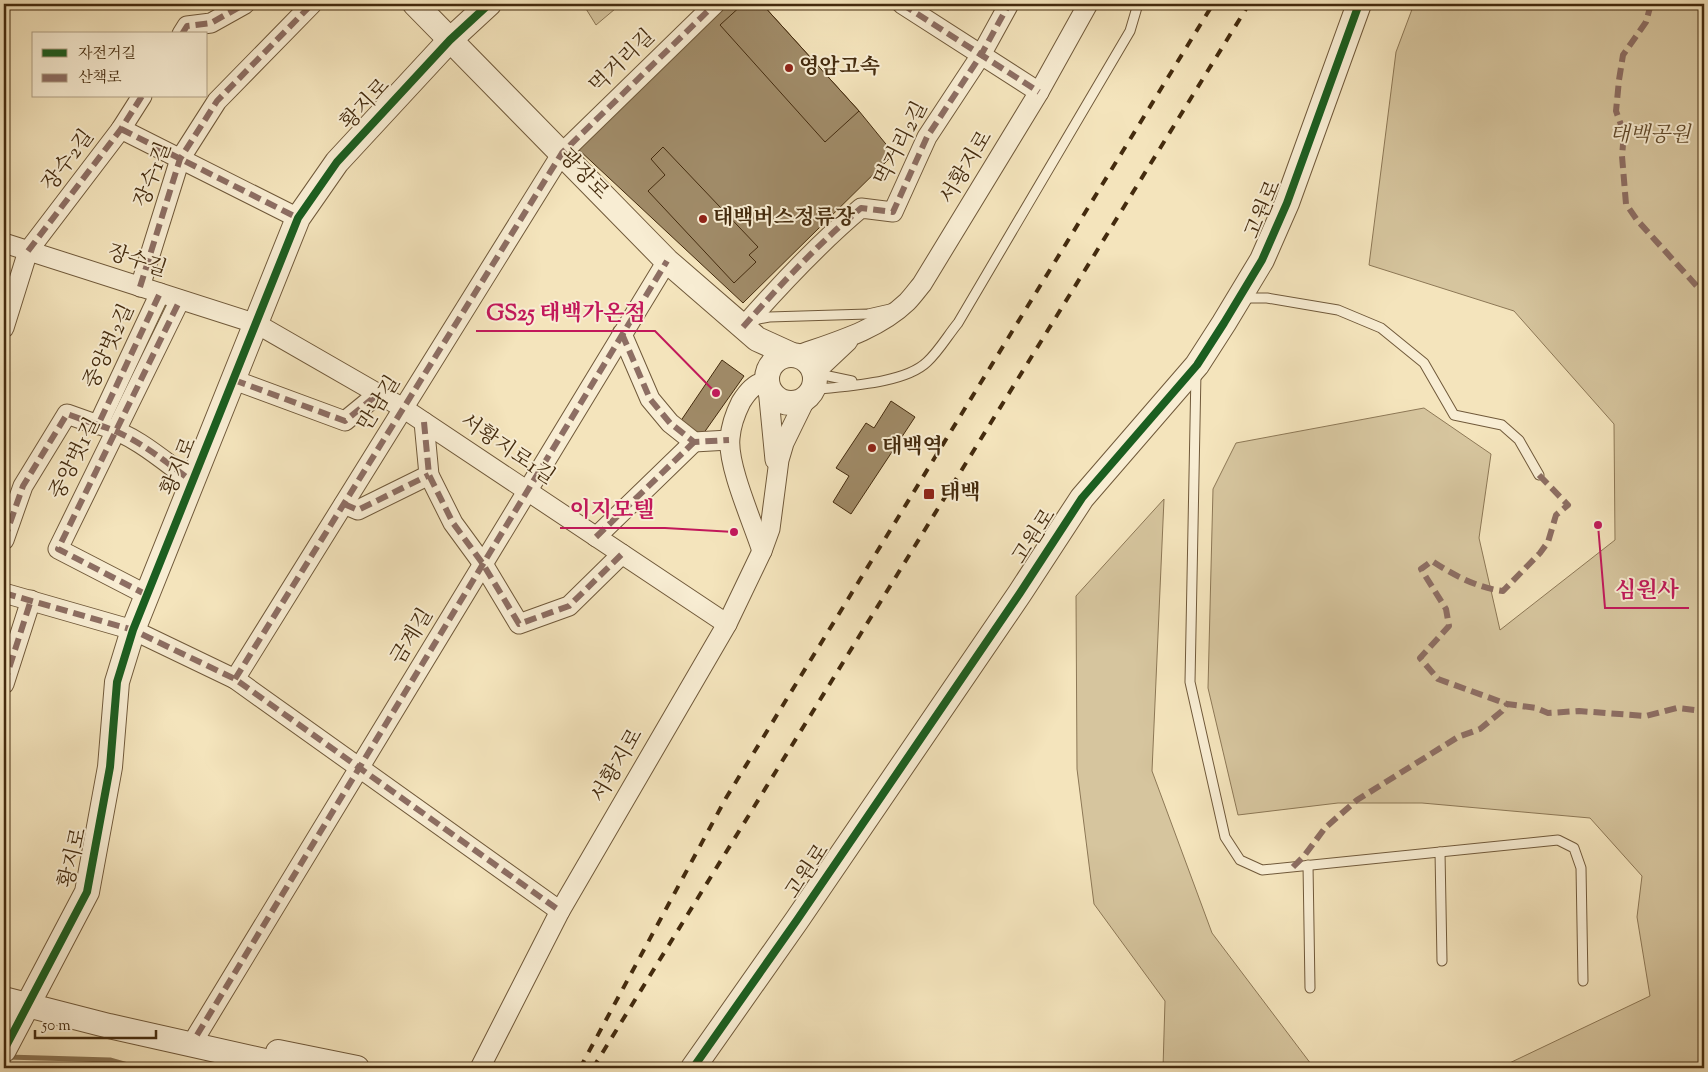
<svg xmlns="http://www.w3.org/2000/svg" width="1708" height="1072" viewBox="0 0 1708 1072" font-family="'Sorts Mill Goudy','Noto Serif KR',serif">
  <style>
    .green { fill: #d6c59e; stroke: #8d7856 }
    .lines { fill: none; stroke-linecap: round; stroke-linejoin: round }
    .stream { stroke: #8a7453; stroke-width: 5 }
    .building { fill: #a08b68; stroke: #442b0e }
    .service-casing { stroke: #70593a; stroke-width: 11 }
    .minor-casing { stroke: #70593a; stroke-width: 21 }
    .tertiary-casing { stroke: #70593a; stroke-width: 26 }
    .service { stroke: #f8edd3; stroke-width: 9 }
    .minor { stroke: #f8edd3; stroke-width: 19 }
    .tertiary { stroke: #f8edd3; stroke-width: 24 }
    .rail { stroke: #442b0e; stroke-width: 4; stroke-dasharray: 9 9; stroke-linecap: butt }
    .quiet { stroke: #8d6e63; stroke-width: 6; stroke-dasharray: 12 6; stroke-linecap: butt }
    .cycleway-casing { stroke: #f8edd3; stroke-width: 11 }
    .cycleway { stroke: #1b5e20; stroke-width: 8 }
    .poi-dot { fill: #8f2418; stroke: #f8edd3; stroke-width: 2 }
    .labels { text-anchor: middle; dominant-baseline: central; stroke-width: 4; stroke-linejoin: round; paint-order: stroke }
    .street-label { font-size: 21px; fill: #442b0e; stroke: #f8edd3 }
    .poi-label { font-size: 21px; font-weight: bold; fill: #442b0e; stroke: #f8edd3; text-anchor: start }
    .park-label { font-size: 21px; font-style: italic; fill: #614a2b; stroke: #f8edd3 }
    .leader { fill: none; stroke: #c2185b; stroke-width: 2 }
    .callout-dot { fill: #c2185b; stroke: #f8edd3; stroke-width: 2 }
    .callout-label { font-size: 22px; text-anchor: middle; font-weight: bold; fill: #c2185b; stroke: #f8edd3; stroke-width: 4; stroke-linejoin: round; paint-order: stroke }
  </style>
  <rect width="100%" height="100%" fill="#f4e4bc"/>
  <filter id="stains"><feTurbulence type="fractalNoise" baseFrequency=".004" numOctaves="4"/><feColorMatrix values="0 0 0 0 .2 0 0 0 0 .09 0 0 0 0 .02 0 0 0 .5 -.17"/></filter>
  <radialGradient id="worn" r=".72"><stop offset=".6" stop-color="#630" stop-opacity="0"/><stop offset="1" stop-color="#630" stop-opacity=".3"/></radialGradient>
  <g class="green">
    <path d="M583 4H642L637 9H615L596 25Z"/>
    <path d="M1414 4H1704V1068H1499L1650 996 1637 917 1642 876 1590 818 1422 803H1338L1238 815 1208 688 1213 489 1236 443 1424 408 1491 454 1479 538 1500 630 1615 540 1614 424 1514 311 1369 265 1396 52Z"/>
    <path d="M1164 499 1152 771 1212 933 1314 1068H1163L1165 1001 1094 904 1077 769 1076 596Z"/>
  </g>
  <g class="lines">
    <path class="stream" d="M7 1057 110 1060 138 1068"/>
  </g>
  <g class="building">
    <path d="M728 4H762L859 111 894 154 743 303 578 149Z"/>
    <path d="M743 4H762L859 111 825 142 720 25Z"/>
    <path d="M663 147 758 247 749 255 756 262 734 283 648 191 665 175 651 159Z"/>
    <path d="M722 360 744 376 701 437 680 422Z"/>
    <path d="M891 401 915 417 851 514 833 502 849 476 836 468 866 423 874 428Z"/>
  </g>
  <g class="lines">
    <g class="service-casing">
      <g id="service">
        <path d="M1242 298H1267L1338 310 1381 328 1424 363 1454 415 1502 425 1519 440 1539 475"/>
        <path d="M754 320 769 317 868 314 890 309"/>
        <path d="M1196 372 1190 682 1225 837 1240 860 1262 870 1558 840 1574 848 1581 868 1583 981"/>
        <path d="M814 373 852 381"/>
        <path d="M812 390C844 386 904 384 927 362 939 351 948 335 958 323L1130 31 1138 4"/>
        <path d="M1440 852 1442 961"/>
        <path d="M1308 865 1310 988"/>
      </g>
    </g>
    <g class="minor-casing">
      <g id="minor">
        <path d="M902 4 1039 92"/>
        <path d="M182 34 187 26 211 23 245 4"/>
        <path d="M121 129 298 218"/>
        <path d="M4 243 257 324 403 408 727 624"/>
        <path d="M140 287 180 159 217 101 312 4"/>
        <path d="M743 327C780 285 818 244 861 208L893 212 927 137 981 55 1009 4"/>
        <path d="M4 328 28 251 121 129 142 96"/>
        <path d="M622 334 650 399 670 423 694 442 729 440"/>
        <path d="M798 355C835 342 878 330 907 302 912 297 917 290 922 284L1039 92 1088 4"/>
        <path d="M814 373 848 341"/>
        <path d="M234 380 345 421 378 394"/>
        <path d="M768 388 775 460"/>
        <path d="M424 422 429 475 453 523 483 564 519 624 569 606 622 554"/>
        <path d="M103 426C137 436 165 462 193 482"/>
        <path d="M344 504 358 510 429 475"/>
        <path d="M596 537 694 442"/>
        <path d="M4 540 23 486 67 414 98 425 160 293"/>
        <path d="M762 551C753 523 727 465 730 438 731 424 735 414 741 402 748 391 754 384 766 381"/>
        <path d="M4 593 133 630 235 679 560 911"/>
        <path d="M147 595 58 549 180 300"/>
        <path d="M235 679 562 153 715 4"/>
        <path d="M4 684 31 600"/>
        <path d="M197 1035 667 261"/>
        <path d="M480 1068 560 911 727 624 762 551 770 529 779 460 784 443 807 396"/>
      </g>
    </g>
    <g class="tertiary-casing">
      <g id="tertiary">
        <path d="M415 4 667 261 757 339 790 354"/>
        <circle cx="791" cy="379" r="24"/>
        <path d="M4 999 109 1026 296 1068"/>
        <path d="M4 1050 87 892 110 767 117 682 133 630 298 218 337 162 450 40 489 4"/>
        <path d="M278 1052 357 1068"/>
        <path d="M693 1068 797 920 1020 593 1082 498 1197 365 1224 323 1262 260 1287 203 1359 4"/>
      </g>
    </g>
    <use href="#service" class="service"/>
    <use href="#minor" class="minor"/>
    <use href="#tertiary" class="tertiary"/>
    <g class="rail">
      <path d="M580 1068 726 798 1213 4"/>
      <path d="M593 1068 1249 4"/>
    </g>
    <g class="quiet">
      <path d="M902 4 1039 92"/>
      <path d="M1651 4 1646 22 1623 55 1619 80 1616 111 1624 133 1622 156 1626 204 1637 220 1704 294"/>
      <path d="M182 34 187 26 211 23 245 4"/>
      <path d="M121 129 298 218"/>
      <path d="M28 251 121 129 142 96"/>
      <path d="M140 287 180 159 217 101 312 4"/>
      <path d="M743 327C780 285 818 244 861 208L893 212 927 137 981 55 1009 4"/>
      <path d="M622 334 650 399 670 423 694 442 729 440"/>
      <path d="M234 380 345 421 378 394"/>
      <path d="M424 422 429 475 453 523 483 564 519 624 569 606 622 554"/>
      <path d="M98 425C134 435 163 460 193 482"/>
      <path d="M1539 475 1568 505 1556 515 1548 542 1540 553 1503 591C1478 588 1453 575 1432 561L1421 569 1446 609 1449 626 1420 658 1438 679 1507 704 1536 708 1548 713 1579 711 1646 716 1677 708 1704 711"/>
      <path d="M344 504 358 510 429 475"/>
      <path d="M596 537 694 442"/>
      <path d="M4 540 23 486 67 414 98 425 160 293"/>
      <path d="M4 593 133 630 235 679 560 911"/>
      <path d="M147 595 58 549 180 300"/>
      <path d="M235 679 562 153 715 4"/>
      <path d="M4 684 31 600"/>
      <path d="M1293 867 1304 856 1325 828 1357 800 1458 737 1480 729 1502 711 1507 704"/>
      <path d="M197 1035 667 261"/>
    </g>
    <g class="cycleway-casing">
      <g id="cycleway">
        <path d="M4 1050 87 892 110 767 117 682 133 630 298 218 337 162 450 40 489 4"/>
        <path d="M693 1068 797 920 1020 593 1082 498 1197 365 1224 323 1262 260 1287 203 1359 4"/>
      </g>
    </g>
    <use href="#cycleway" class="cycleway"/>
  </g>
  <g class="poi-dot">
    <circle cx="789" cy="68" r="5"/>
    <circle cx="703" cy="219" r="5"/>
    <circle cx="872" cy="448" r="5"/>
    <rect x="923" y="488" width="12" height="12" rx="2.5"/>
  </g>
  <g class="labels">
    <g class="street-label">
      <text transform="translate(623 62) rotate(-44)">먹거리길</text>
      <text transform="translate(366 105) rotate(-47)">황지로</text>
      <text transform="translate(902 144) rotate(-63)">먹거리2길</text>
      <text transform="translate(69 161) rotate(-53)">장수2길</text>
      <text transform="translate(967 168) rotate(-59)">서황지로</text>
      <text transform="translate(154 175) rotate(-69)">장수1길</text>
      <text transform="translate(583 175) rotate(46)">광장로</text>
      <text transform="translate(1264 210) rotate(-67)">고원로</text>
      <text transform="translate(137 262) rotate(18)">장수길</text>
      <text transform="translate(110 347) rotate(-65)">중앙벗2길</text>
      <text transform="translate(380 404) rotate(-58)">만남길</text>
      <text transform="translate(507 450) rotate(34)">서황지로1길</text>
      <text transform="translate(76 459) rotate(-64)">중앙벗1길</text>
      <text transform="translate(180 467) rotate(-68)">황지로</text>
      <text transform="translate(1035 537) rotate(-57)">고원로</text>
      <text transform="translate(413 637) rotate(-59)">금계길</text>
      <text transform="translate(618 766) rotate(-60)">서황지로</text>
      <text transform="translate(74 858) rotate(-77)">황지로</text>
      <text transform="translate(808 872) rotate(-56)">고원로</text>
    </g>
    <g class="poi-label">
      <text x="799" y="68">영암고속</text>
      <text x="713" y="219">태백버스정류장</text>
      <text x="882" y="448">태백역</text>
      <text x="940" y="494">태백</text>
    </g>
    <g class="park-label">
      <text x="1650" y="136">태백공원</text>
    </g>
  </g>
  <path class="leader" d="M716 393L655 331H476M734 532L665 528H560M1598 525L1605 608H1689"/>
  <g class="callout-dot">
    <circle cx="716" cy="393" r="5"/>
    <circle cx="734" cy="532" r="5"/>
    <circle cx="1598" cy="525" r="5"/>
  </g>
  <g class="callout-label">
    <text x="566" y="320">GS25 태백가온점</text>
    <text x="612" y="517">이지모텔</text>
    <text x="1647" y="597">심원사</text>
  </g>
  <rect width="1708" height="1072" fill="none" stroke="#f4e4bc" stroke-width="20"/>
  <rect x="5" y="5" width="1698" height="1062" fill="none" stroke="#442b0e" stroke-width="2.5"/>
  <rect x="10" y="10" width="1688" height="1052" fill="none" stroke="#442b0e"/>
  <rect x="32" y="32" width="175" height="65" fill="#f8edd3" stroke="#b09f84"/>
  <rect x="42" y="49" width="25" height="8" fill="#1b5e20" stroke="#b09f84"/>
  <text x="78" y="58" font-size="15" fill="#442b0e">자전거길</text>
  <rect x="42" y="74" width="25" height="8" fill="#8d6e63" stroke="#b09f84"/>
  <text x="78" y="82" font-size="15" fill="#442b0e">산책로</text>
  <path d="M35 1030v8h121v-8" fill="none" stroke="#442b0e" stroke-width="2.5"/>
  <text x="42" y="1030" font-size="15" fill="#442b0e" stroke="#f8edd3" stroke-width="4" paint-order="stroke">50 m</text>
  <rect width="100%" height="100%" filter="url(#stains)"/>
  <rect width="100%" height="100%" fill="url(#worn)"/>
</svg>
